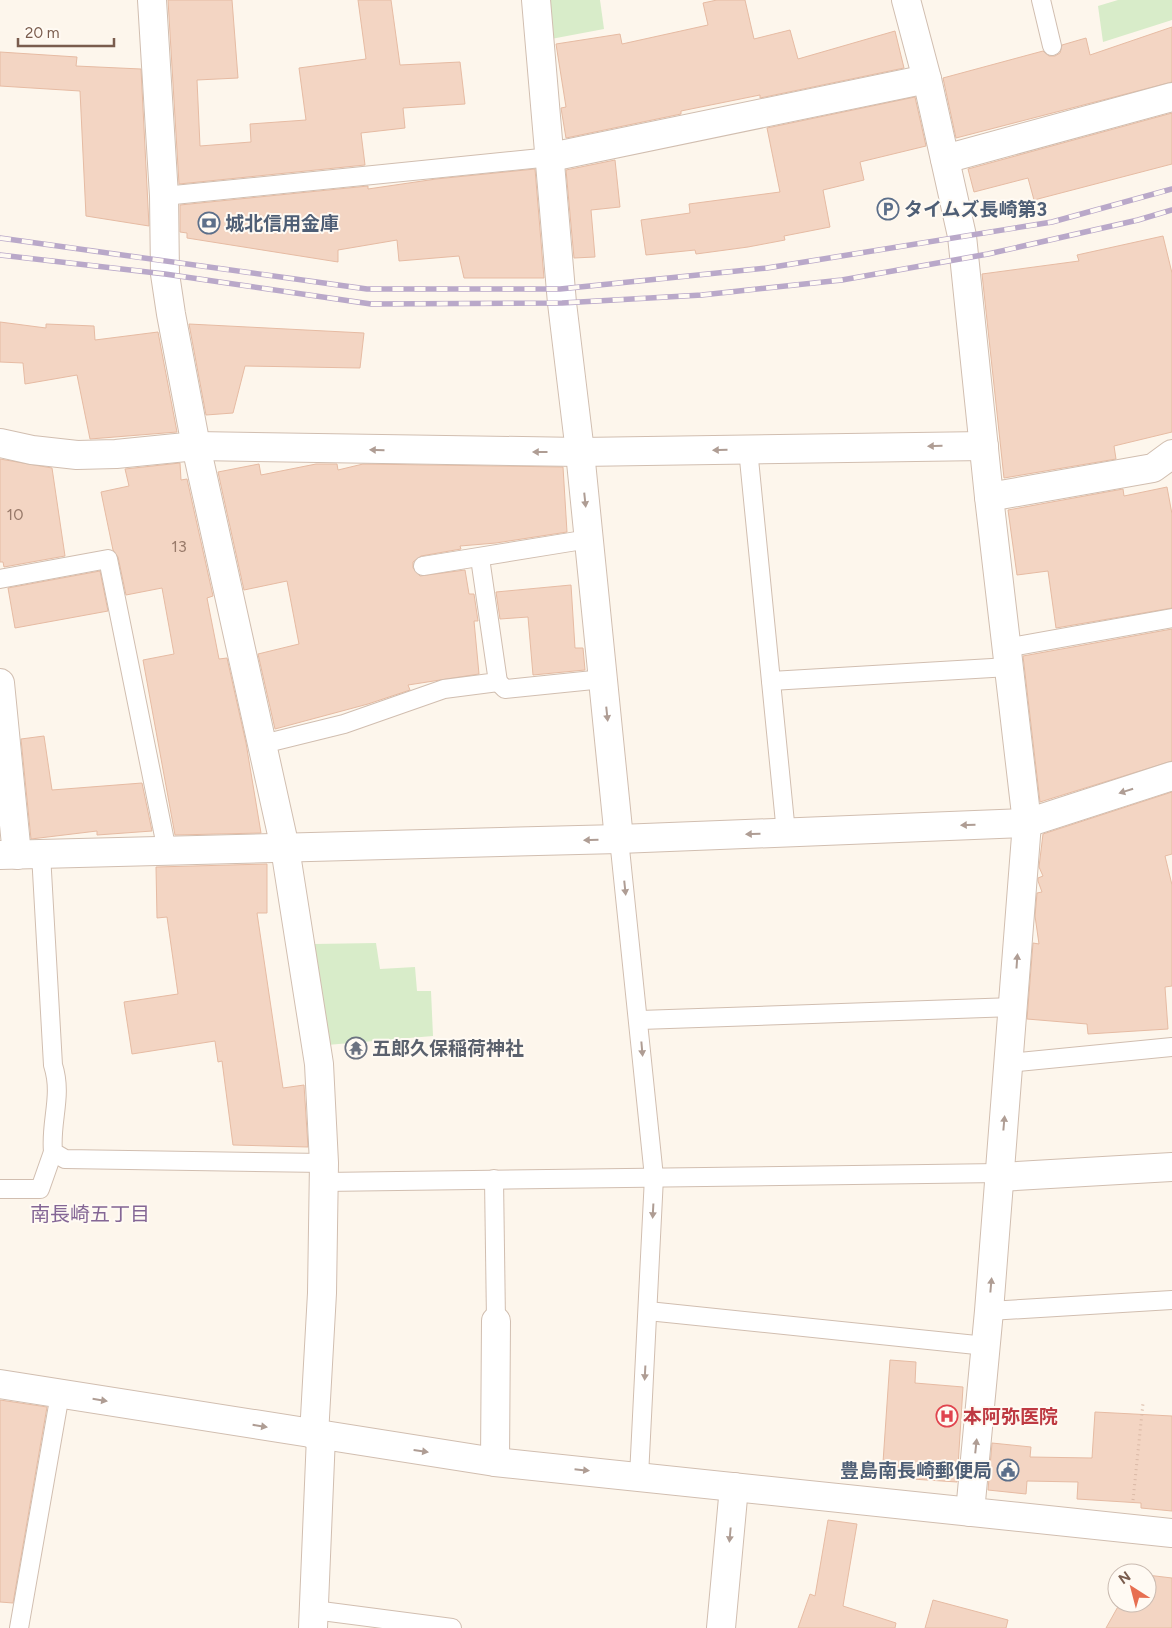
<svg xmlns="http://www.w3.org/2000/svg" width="1172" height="1628" viewBox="0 0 1172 1628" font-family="Figtree,'Noto Sans JP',sans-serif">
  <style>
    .green { fill: #d8ecc9 }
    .building { fill: #f3d5c3; stroke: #e6bba3 }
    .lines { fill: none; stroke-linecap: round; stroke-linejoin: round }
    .service-casing { stroke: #d1beb0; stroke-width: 20 }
    .minor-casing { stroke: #d1beb0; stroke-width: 30 }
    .path { stroke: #d9b8a5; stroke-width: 3; stroke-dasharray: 1 4; stroke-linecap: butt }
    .service { stroke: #fff; stroke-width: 18 }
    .minor { stroke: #fff; stroke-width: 28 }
    .rail-casing { stroke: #b9a8c9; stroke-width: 5.5 }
    .rail { stroke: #fffaf3; stroke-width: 4; stroke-dasharray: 11; stroke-linecap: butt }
    .oneway { fill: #af9d94 }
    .labels { text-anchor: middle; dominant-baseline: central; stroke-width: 4; stroke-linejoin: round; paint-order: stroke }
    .number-label { font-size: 16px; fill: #987a6a }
    .service-label { font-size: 19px; font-weight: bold; fill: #4e5e75; stroke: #fffaf3; text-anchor: start }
    .worship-label { font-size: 19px; font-weight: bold; fill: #5b616d; stroke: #fffaf3; text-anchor: start }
    .health-label { font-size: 19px; font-weight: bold; fill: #be3a42; stroke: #fffaf3; text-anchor: start }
    .neighbourhood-label { font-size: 20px; fill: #846695; stroke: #fffaf3 }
  </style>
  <rect width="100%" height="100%" fill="#fdf6ec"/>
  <g class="green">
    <path d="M546 0H600L604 29 551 39Z"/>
    <path d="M1118 0H1172V20L1103 42 1098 6Z"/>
    <path d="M376 943 380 969 415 967 417 991H431L433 1036 327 1045 313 944Z"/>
  </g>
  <g class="building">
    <path d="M168 0H232L238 78 197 80 200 146 251 142 250 124 306 120 299 68 366 59 358 0H391L400 65 460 62 465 104 403 108 405 128 361 133 365 165 179 184Z"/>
    <path d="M717 0H745L754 39 790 30 798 59 895 31 904 68 760 98V95L681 111V114L566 138 561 108 566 107 556 44 620 34 622 44 708 25 703 3Z"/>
    <path d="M1172 27V82L956 138 943 78 1043 51 1049 56H1055L1060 53 1062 45 1086 38 1090 55Z"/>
    <path d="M0 52 77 57 76 66 141 69 149 226 86 216 80 91 0 86Z"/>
    <path d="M915 97 926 146 860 162 864 180 823 190 830 227 784 236 785 240 748 247 696 254 695 250 646 255 641 220 690 213 689 204 780 192 767 128Z"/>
    <path d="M1172 113V164L1034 200 1028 178 974 192 968 169Z"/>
    <path d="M615 160 620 207 591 210 595 257 574 258 566 170Z"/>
    <path d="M535 169 544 278H464L459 256 399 261 397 240 338 250V262L187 238V233L180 232V205L368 186V189L436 179Z"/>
    <path d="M1163 236 1172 273V432L1114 446 1116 459 1004 478 982 274 1079 261 1077 255Z"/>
    <path d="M0 322 46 328V324L94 326 95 340 158 332 177 432 90 439 77 375 25 384 23 363 0 362Z"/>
    <path d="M189 324 364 333 360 368 245 366 233 413 206 415Z"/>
    <path d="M0 459 52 468 65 556 4 567 3 562H0Z"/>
    <path d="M180 463 181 480 187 479 213 596 207 598 219 659 227 658 246 743 261 833 175 835 143 660 174 654 162 588 126 595 118 557 113 550 101 492 129 486 125 469Z"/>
    <path d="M259 464 261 475 316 464H337L338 470 363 464 563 467 567 532 496 543 460 546 461 549 421 556 413 562V568L420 576 465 570 469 594H474L478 621H474L479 674 408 685 410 690 368 704 275 729 258 654 299 644 287 581 244 590 218 472Z"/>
    <path d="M1167 487 1172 514V608L1056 628 1048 571 1017 575 1008 510 1123 489 1124 496Z"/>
    <path d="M100 571 108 611 15 628 8 588Z"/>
    <path d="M571 585 575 648H583L585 670 533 675 528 617 500 619 496 592Z"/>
    <path d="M1172 629V761L1040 802 1023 656Z"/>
    <path d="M44 736 52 790 142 783 152 831 97 835V831L31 839 21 739Z"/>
    <path d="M1172 792V854L1165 856 1172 885V986L1165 987 1168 1029 1088 1034 1087 1024 1027 1019 1033 943 1039 944 1035 916 1037 893 1042 892 1038 881V878L1043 876 1039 867 1043 834Z"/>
    <path d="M267 864V913H257L283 1088 304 1085 308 1147 233 1145 222 1061 218 1062 215 1041 132 1054 124 1002 178 994 167 917 157 918 156 867Z"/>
    <path d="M890 1360 916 1362 915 1383 963 1387 957 1482 882 1477Z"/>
    <path d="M0 1400 47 1407 13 1603 0 1602Z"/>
    <path d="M1095 1412 1172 1416V1511L1141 1508V1503L1077 1499 1078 1482 1027 1481 1026 1494 988 1490 992 1443 1031 1447 1030 1457 1092 1458Z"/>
    <path d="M828 1520 857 1524 843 1606 896 1623 895 1628H798L810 1594 815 1596Z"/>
    <path d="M1147 1575 1172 1578V1628H1106L1120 1603H1147Z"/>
    <path d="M933 1600 1008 1620 1006 1628H925Z"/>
  </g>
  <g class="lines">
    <g class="service-casing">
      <g id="service">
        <path d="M1041 0 1052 46"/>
        <path d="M164 196 551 157"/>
        <path d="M748 449 786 833"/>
        <path d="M423 566 589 539"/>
        <path d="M0 579 108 559 167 851"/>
        <path d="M1006 648 1172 618"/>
        <path d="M771 681 1009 667"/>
        <path d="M498 682 505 689 603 679"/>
        <path d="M263 744 344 724 444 689 498 682 480 558"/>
        <path d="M619 839 654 1177 639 1476"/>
        <path d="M41 854 53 1065C63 1096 50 1121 53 1152L65 1159 324 1163"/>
        <path d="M640 1020 1014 1007"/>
        <path d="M1009 1063 1172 1047"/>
        <path d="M494 1179 496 1321"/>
        <path d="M323 1182 1000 1173"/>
        <path d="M0 1189H40L53 1152"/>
        <path d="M648 1311 986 1346"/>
        <path d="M989 1311 1172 1300"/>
        <path d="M314 1610 452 1628"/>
        <path d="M19 1628 60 1394"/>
      </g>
    </g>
    <g class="minor-casing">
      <g id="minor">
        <path d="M152 0 164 196 165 274 171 314 196 446 285 848 319 1064 324 1163 322 1293 314 1435"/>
        <path d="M536 0 562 303 580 452 619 839"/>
        <path d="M906 0 927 79 962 236 989 497 1027 823 989 1311 970 1512"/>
        <path d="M551 157 927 79"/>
        <path d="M945 159 1172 97"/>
        <path d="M0 443 32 450 77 455 116 454 196 446 580 452 984 446"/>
        <path d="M989 497 1153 468 1172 454"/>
        <path d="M0 683 17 855"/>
        <path d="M0 855 619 839 1027 823 1172 776"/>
        <path d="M1000 1177 1172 1167"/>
        <path d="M0 1384 495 1462 1172 1533"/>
        <path d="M495 1462 496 1321"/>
        <path d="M313 1628 321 1436"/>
        <path d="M721 1628 734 1487"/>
      </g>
    </g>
    <path class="path" d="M1133 1500 1143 1403"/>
    <use href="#service" class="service"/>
    <use href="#minor" class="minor"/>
    <g class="rail-casing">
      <g id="rail">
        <path d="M0 238 367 289H560L767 268 1052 222 1172 189"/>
        <path d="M0 255 165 274 371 304 562 303 702 295 842 280 988 254 1138 220 1172 210"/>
      </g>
    </g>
    <use href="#rail" class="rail"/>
  </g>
  <defs><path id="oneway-solid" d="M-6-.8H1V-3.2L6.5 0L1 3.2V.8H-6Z" transform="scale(1.25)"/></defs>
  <g class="oneway">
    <use href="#oneway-solid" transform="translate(935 446) rotate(179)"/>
    <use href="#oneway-solid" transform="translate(377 450) rotate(-179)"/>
    <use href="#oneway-solid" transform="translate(720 450) rotate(179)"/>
    <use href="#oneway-solid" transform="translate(540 452) rotate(-180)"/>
    <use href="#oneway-solid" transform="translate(585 500) rotate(84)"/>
    <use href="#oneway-solid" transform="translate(607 714) rotate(84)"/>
    <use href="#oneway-solid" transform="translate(1126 791) rotate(162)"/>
    <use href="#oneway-solid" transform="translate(968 825) rotate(178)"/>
    <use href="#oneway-solid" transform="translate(753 834) rotate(178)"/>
    <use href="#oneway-solid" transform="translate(591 840) rotate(178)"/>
    <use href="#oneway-solid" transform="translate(625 888) rotate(84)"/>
    <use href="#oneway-solid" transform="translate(1017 961) rotate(-86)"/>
    <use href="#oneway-solid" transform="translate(642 1049) rotate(85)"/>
    <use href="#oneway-solid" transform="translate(1004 1123) rotate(-85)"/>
    <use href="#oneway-solid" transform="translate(653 1211) rotate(93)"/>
    <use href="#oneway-solid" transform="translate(991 1285) rotate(-85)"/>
    <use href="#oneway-solid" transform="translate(645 1373) rotate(93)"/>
    <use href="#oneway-solid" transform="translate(100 1400) rotate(9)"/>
    <use href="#oneway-solid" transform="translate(260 1426) rotate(9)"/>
    <use href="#oneway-solid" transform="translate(976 1446) rotate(-84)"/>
    <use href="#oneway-solid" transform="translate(421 1451) rotate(8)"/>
    <use href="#oneway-solid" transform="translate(582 1470) rotate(6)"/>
    <use href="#oneway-solid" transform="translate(730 1535) rotate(95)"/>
  </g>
  <defs>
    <g id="parking-ring" transform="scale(1.125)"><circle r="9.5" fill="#fffaf3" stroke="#5c6f8a" stroke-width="1.5"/><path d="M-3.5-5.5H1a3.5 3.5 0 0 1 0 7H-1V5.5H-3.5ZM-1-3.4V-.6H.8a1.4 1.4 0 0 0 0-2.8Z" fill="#5c6f8a"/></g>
    <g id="bank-ring" transform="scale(1.125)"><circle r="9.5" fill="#fffaf3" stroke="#5c6f8a" stroke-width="1.5"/><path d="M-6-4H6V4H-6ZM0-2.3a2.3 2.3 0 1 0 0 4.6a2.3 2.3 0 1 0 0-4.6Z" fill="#5c6f8a"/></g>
    <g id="temple-ring" transform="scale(1.125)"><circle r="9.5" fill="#fffaf3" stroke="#6b7280" stroke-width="1.5"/><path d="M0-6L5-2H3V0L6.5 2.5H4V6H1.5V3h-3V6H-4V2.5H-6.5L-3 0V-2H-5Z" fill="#6b7280"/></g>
    <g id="hospital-ring" transform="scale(1.125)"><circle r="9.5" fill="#fffaf3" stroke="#e0444e" stroke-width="1.5"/><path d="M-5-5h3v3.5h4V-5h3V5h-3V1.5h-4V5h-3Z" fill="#e0444e"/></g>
    <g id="civic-ring" transform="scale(1.125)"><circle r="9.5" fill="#fffaf3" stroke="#5c6f8a" stroke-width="1.5"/><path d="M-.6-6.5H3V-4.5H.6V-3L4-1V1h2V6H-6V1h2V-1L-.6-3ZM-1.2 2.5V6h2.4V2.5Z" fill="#5c6f8a"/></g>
  </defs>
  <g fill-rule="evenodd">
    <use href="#parking-ring" x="888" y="209"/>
    <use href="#bank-ring" x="209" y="223"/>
    <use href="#temple-ring" x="356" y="1048"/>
    <use href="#hospital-ring" x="947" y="1416"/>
    <use href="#civic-ring" x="1008" y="1470"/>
  </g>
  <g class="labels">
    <g class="number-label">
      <text x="15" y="514">10</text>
      <text x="179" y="546">13</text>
    </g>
    <g class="service-label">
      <text x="904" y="209">タイムズ長崎第3</text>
      <text x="225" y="223">城北信用金庫</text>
      <text x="992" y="1470" text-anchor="end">豊島南長崎郵便局</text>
    </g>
    <g class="worship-label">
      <text x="372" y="1048">五郎久保稲荷神社</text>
    </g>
    <g class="health-label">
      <text x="963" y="1416">本阿弥医院</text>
    </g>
    <g class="neighbourhood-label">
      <text x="90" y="1214">南長崎五丁目</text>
    </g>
  </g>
  <g transform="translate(1132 1588) rotate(324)"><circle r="24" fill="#fffaf3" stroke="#cabbb1"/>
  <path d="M0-4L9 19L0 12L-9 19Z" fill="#e76f51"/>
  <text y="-8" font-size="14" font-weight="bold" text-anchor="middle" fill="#7a5c4d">N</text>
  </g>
  <path d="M18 38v8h96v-8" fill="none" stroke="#7a5c4d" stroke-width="2.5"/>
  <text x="25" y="38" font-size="15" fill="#7a5c4d" stroke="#fffaf3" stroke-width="4" paint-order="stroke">20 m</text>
</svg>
